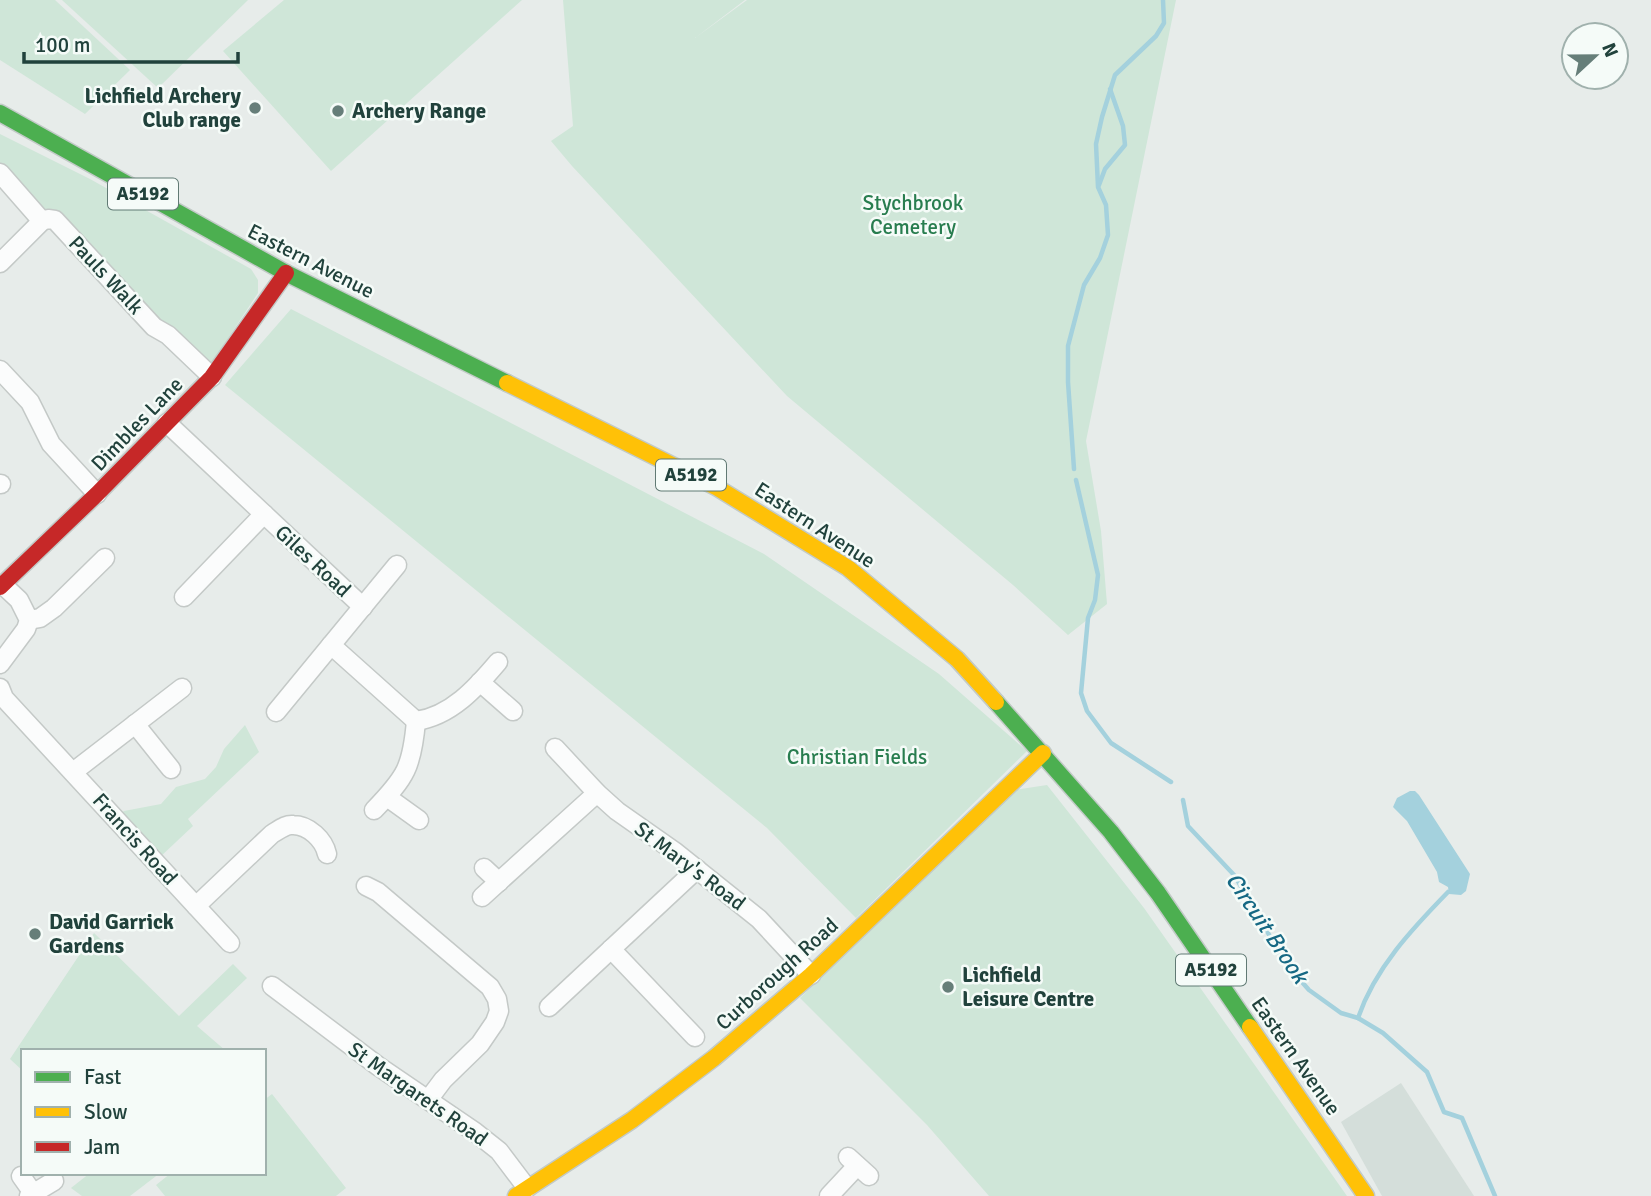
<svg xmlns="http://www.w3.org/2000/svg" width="1651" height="1196" viewBox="0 0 1651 1196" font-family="Signika,sans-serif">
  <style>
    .built { fill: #d4deda }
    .green { fill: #cfe6d8 }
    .water { fill: #a4d1dd }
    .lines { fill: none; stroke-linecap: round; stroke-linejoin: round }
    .stream { stroke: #a4d1dd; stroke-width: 4.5 }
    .street-casing { stroke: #c4c9c7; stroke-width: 21 }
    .fast-casing { stroke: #c2cac7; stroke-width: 19 }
    .slow-casing { stroke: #c2cac7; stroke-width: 19 }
    .jam-casing { stroke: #c2cac7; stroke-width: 19 }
    .street { stroke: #fbfcfc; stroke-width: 18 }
    .fast { stroke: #4caf50; stroke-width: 16 }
    .slow { stroke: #ffc107; stroke-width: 16 }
    .jam { stroke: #c62828; stroke-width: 16 }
    .poi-dot { fill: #667e79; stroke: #f5fbf8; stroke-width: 2.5 }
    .labels { text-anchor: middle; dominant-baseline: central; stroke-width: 5; stroke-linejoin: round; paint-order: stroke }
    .shield { fill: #f5fbf8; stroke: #617a74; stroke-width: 2 }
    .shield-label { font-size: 19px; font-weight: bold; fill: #21423c }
    .poi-label { font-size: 21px; font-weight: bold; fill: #21423c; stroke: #f5fbf8; text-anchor: start }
    .park-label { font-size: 21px; fill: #287d4f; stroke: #f5fbf8 }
    .street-label { font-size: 21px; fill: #21423c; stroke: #f5fbf8 }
    .water-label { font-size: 23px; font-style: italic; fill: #166984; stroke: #f5fbf8 }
  </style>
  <rect width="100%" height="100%" fill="#e7ecea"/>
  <path class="built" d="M1401 1083 1474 1196H1382L1341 1122Z"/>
  <g class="green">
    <path d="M0 0H55L130 70 85 114 0 60Z"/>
    <path d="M62 0H248L158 88Z"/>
    <path d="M284 0H522L331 171 223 51Z"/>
    <path d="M563 0H745L695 38 747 0H1176L1086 441 1101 531 1107 604 1068 635 1013 585 787 396 572 166 551 141 573 126Z"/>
    <path d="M0 134 90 179 251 269 258 280V293L211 364C133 306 62 240 0 166Z"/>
    <path d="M291 309 764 554 939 674 1027 751 856 918 767 828 225 385Z"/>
    <path d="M245 725 259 752 188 819 193 826 159 858 119 815 124 811 161 804 176 787 205 779 216 767 224 749Z"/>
    <path d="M1047 785 1144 908 1347 1196H989L927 1125 800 998 1015 790Z"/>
    <path d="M94 933 179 1016 233 964 247 978 197 1026 226 1051H23V1071L10 1059Z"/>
    <path d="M272 1094 346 1188 336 1196H165L156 1185 171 1173H264V1100Z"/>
    <path d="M90 1173H160L130 1196H82L71 1188Z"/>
  </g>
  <path class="water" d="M1410 791H1415L1419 795 1470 874 1466 891 1461 895 1449 894 1448 887 1439 882 1437 872 1407 821 1393 807 1397 798Z"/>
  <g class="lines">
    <g class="stream">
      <path d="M1099 185 1105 169 1125 145 1123 126 1110 89"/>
      <path d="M1074 469 1068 382V346L1084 285 1100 258 1108 235 1106 205 1098 187 1096 144 1102 117 1115 75 1156 36 1164 23 1163 0"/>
      <path d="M1076 480 1098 575 1095 600 1088 618 1081 693 1087 711 1111 743 1171 782"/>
      <path d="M1183 800 1188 826 1235 876 1286 964 1309 990 1341 1013 1358 1018 1383 1033 1427 1072 1444 1112 1462 1118 1495 1196"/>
      <path d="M1358 1018C1375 968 1412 929 1448 892"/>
    </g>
    <g class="street-casing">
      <g id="street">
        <path d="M0 173 42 221"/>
        <path d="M0 263 42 221 48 219 55 220 154 327 168 335 212 377"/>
        <path d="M0 370 30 402 51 444 97 494"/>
        <path d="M167 423 363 607"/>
        <path d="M0 484H1"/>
        <path d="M184 597 264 514"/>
        <path d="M29 620 40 618 54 608 105 558"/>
        <path d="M331 645 416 721C451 716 476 688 498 662"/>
        <path d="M0 664 26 629 29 620 19 600 3 585"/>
        <path d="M480 682 513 711"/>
        <path d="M0 688 4 698 230 943"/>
        <path d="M276 712 397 565"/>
        <path d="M135 724 171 769"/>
        <path d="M555 748 597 793 617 811 674 851 759 919 811 975"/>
        <path d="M73 772 182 688"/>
        <path d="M387 797 419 820"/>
        <path d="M374 810C406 777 412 767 416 721"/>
        <path d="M484 868 499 882"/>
        <path d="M366 886 378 892 490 987 497 999 499 1011 495 1022 480 1044 443 1080 428 1100"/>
        <path d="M482 897 597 793"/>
        <path d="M196 906 272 834C279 830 286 824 293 825 309 825 324 840 327 854"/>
        <path d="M611 949 695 1037"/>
        <path d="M272 986 378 1066 475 1132 499 1151 527 1188"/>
        <path d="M549 1007 697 869"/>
        <path d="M848 1157 869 1176"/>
        <path d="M21 1176 33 1193"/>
        <path d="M29 1196 54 1181"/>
        <path d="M829 1196 857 1166"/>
      </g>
    </g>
    <g class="fast-casing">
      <g id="fast">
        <path d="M0 113 286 273 507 383"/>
        <path d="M996 702 1111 832 1158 893 1250 1027"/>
      </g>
    </g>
    <g class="slow-casing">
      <g id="slow">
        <path d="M507 383 716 487 848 568 957 659 996 702"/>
        <path d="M1250 1027 1366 1196"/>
        <path d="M516 1196 632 1120 714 1058 811 975 1043 753"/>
      </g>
    </g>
    <g class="jam-casing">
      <path id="jam" d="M0 587 97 494 212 377 286 273"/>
    </g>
    <use href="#street" class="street"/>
    <use href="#fast" class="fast"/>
    <use href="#slow" class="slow"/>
    <use href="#jam" class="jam"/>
  </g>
  <g class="poi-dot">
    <circle cx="255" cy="108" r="7"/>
    <circle cx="338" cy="111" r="7"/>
    <circle cx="35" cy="934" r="7"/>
    <circle cx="948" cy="987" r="7"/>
  </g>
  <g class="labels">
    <g class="shield">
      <rect x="108" y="178.5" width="70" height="31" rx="5"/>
      <rect x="656" y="459.5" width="70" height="31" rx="5"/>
      <rect x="1176" y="954.5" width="70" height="31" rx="5"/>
    </g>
    <g class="shield-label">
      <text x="143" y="194">A5192</text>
      <text x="691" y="475">A5192</text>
      <text x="1211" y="970">A5192</text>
    </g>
    <g class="poi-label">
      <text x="241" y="96" text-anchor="end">Lichfield Archery<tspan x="241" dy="24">Club range</tspan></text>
      <text x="352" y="111">Archery Range</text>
      <text x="49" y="922">David Garrick<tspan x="49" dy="24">Gardens</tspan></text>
      <text x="962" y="975">Lichfield<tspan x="962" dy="24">Leisure Centre</tspan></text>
    </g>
    <g class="park-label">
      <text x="913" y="203">Stychbrook<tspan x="913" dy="24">Cemetery</tspan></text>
      <text x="857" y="757">Christian Fields</text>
    </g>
    <g class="street-label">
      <text transform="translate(311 261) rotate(27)">Eastern Avenue</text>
      <text transform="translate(106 275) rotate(47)">Pauls Walk</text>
      <text transform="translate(137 424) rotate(-46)">Dimbles Lane</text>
      <text transform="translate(815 525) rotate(33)">Eastern Avenue</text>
      <text transform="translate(313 561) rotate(43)">Giles Road</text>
      <text transform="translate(135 839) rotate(48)">Francis Road</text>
      <text transform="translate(690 866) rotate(37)">St Mary's Road</text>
      <text transform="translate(777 974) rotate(-42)">Curborough Road</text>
      <text transform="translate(1296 1056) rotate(55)">Eastern Avenue</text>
      <text transform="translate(418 1094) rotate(35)">St Margarets Road</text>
    </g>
    <g class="water-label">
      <text transform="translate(1267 928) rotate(56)">Circuit Brook</text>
    </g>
  </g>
  <rect x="21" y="1049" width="245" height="126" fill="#f5fbf8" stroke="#a0b1ad" stroke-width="2"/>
  <rect x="35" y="1072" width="35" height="10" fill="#4caf50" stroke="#a0b1ad" stroke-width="2"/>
  <text x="84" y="1084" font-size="21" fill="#21423c">Fast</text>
  <rect x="35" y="1107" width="35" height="10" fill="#ffc107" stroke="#a0b1ad" stroke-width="2"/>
  <text x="84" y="1119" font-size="21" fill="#21423c">Slow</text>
  <rect x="35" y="1142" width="35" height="10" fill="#c62828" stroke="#a0b1ad" stroke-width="2"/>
  <text x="84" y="1154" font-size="21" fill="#21423c">Jam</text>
  <g transform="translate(1595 56) rotate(68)"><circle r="33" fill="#f5fbf8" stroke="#a0b1ad" stroke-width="2"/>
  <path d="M0-5L12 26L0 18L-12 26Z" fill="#667e79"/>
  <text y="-10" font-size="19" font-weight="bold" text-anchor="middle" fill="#21423c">N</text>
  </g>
  <path d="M24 52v10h214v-10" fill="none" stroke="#21423c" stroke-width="3.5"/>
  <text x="35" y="52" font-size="21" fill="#21423c" stroke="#f5fbf8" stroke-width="5" paint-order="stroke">100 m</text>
</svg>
